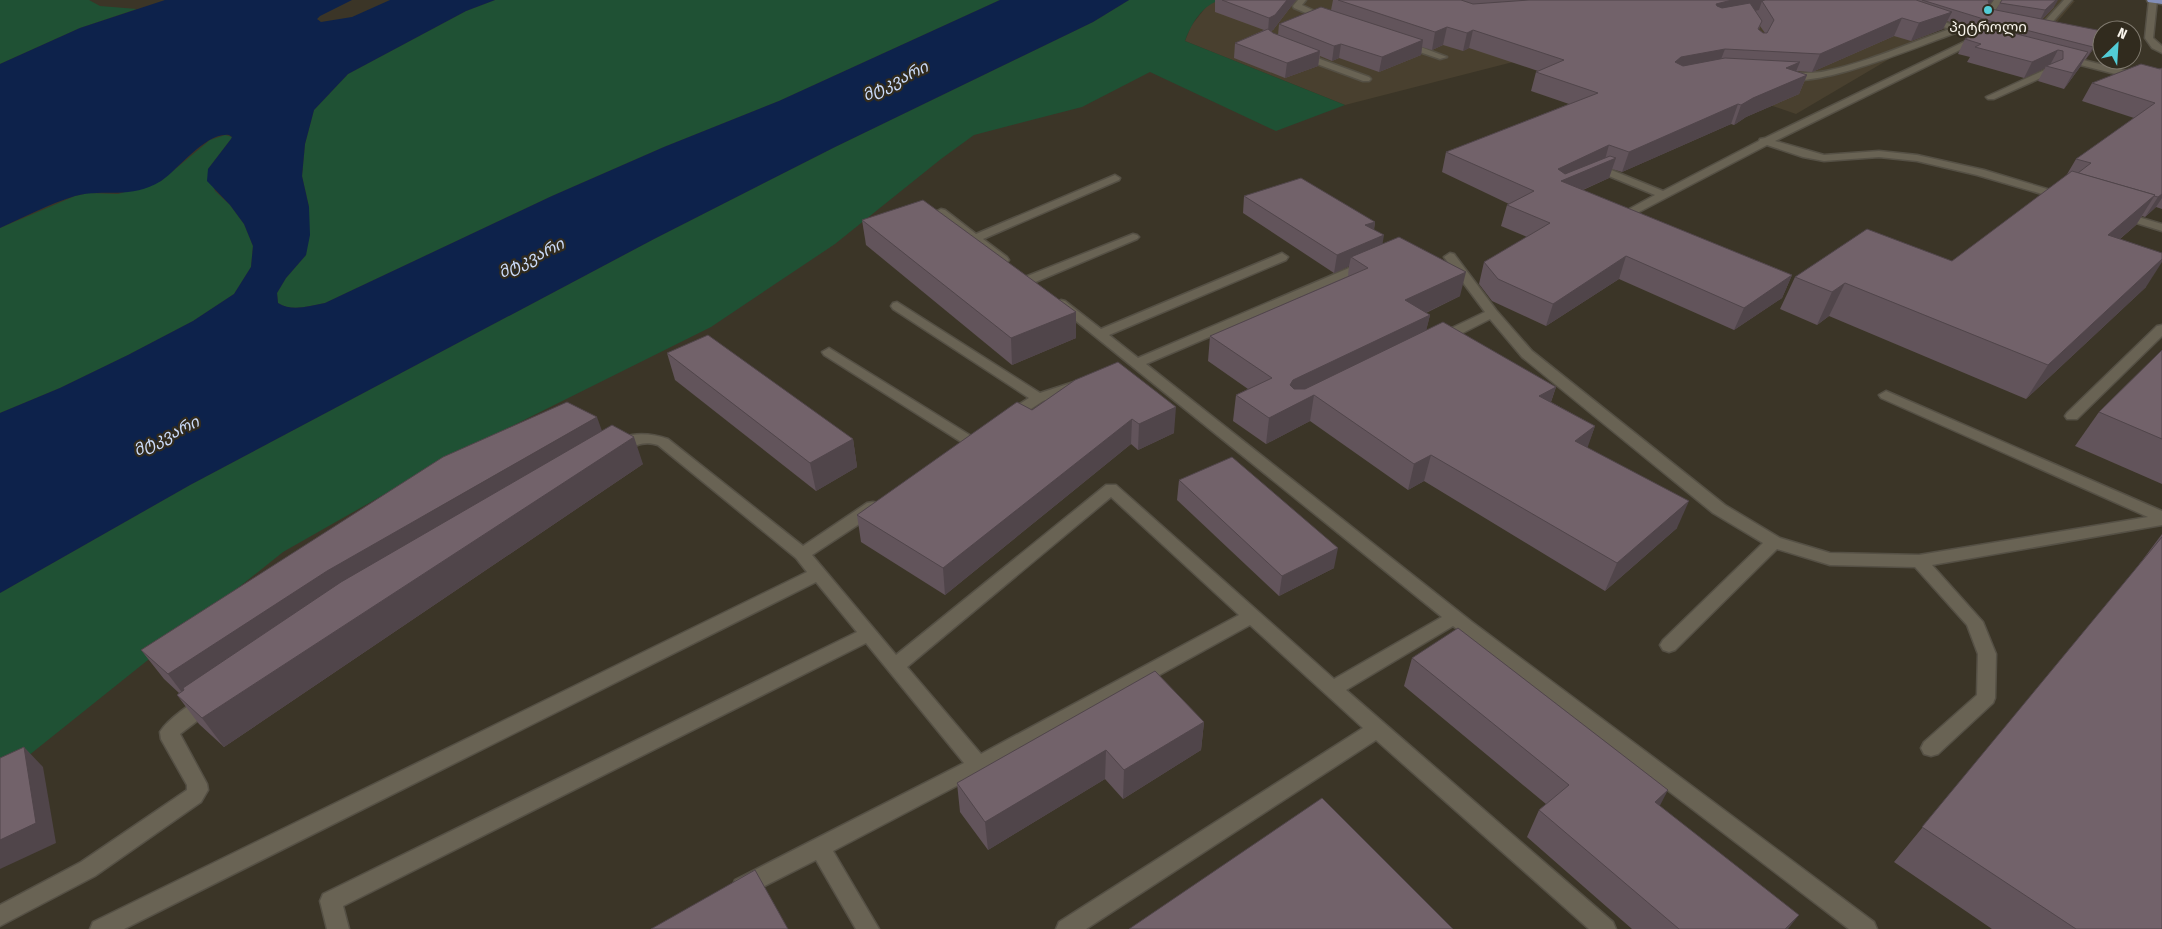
<svg xmlns="http://www.w3.org/2000/svg" width="2162" height="929" viewBox="0 0 2162 929" font-family="'Fira Sans Condensed','Noto Sans Georgian',sans-serif">
  <style>
    .commercial { fill: #49402f }
    .green { fill: #1f5134 }
    .water { fill: #0d224b }
    .lines { fill: none; stroke-linecap: round; stroke-linejoin: round }
    .minor-casing { stroke: #555045; stroke-width: 3 }
    .major-casing { stroke: #555045; stroke-width: 3 }
    .minor { fill: #696354; fill-rule: evenodd }
    .major { fill: #828eb7; fill-rule: evenodd }
    .wall { fill: #62545b; fill-rule: evenodd }
    .shaded-wall { fill: #50454a }
    .building { fill: #72626a; stroke: #50454a }
    .poi-dot { fill: #52ccd6; stroke: #312b1e; stroke-width: 2 }
    .labels { text-anchor: middle; dominant-baseline: central; stroke-width: 4.5; stroke-linejoin: round; paint-order: stroke }
    .far-poi-label { font-size: 15px; fill: #f8f4ec; stroke: #312b1e }
    .far-water-label { font-size: 16px; font-style: italic; fill: #cbdbf9; stroke: #312b1e }
  </style>
  <rect width="100%" height="100%" fill="#3b3527"/>
  <path class="commercial" d="M1221 0H2068L2075 1 2036 47 1947 25 1796 114 1597 46 1509 63 1345 105 1185 41 1191 26 1210 2Z"/>
  <g class="green">
    <path d="M0 0H89L100 6 137 9 80 28 0 64Z"/>
    <path d="M495 0H1000L779 101 664 147 552 196 325 303C309 306 292 312 278 303L277 293 286 278 306 255 309 207 302 176 305 144 314 110 348 74 466 11Z"/>
    <path d="M1129 0H1221C1203 4 1191 24 1185 41L1345 105 1276 131 1150 72 1082 107 974 135 941 159 835 244 711 327 450 457 283 552 23 760 0 773V593L190 485 654 239 835 147 1093 22Z"/>
    <path d="M225 135 232 137 231 139 208 169 215 191 230 205 244 224 253 246 251 267 234 294 193 321 128 355 60 388 0 413V228L75 196 88 193 118 194 161 181 210 140Z"/>
  </g>
  <path class="water" d="M165 0H352L320 16 317 19 321 22 352 17 390 0H495L466 11 348 74 314 110 305 144 302 176 309 207 310 235 306 255 286 278 277 293 278 303C292 312 309 306 325 303L552 196 664 147 779 101 1000 0H1129L1093 22 835 147 654 239 190 485 0 593V413L60 388 128 355 193 321 234 294 251 267 253 246 244 224 230 205 207 181 208 169 231 139 232 137 229 135C206 132 179 169 161 181 130 200 105 188 75 196 49 204 24 217 0 228V64L80 28Z"/>
  <g class="lines">
    <g class="minor-casing">
      <g id="minor">
        <path d="M1298 0H1306L1302 5 1332 19 1325 21 1294 8 1293 6Z"/>
        <path d="M1994 0H2002L1993 14 2002 18V22H1996L1984 15Z"/>
        <path d="M2064 0H2072L2047 28 2028 29V25L2042 24Z"/>
        <path d="M2149 0H2157L2153 38 2162 46V53L2152 48 2145 38Z"/>
        <path d="M1924 17H1930L1990 38 1986 41 1982 39 1775 141 1824 155 1879 151 1917 155 1984 170 2067 195 2068 197 2067 199H2059L1977 175 1917 161 1879 157 1824 161 1803 157 1767 145 1637 213 1646 218 1640 221 1622 213 1655 195 1604 174 1594 178 1589 175 1604 167 1663 191 1759 141 1760 139 1765 138 1974 37 1958 32C1929 42 1805 95 1781 76 1787 72 1816 74 1826 71 1868 62 1909 43 1950 29L1924 21Z"/>
        <path d="M1399 41H1405L1447 57 1440 59 1399 45Z"/>
        <path d="M1301 52 1369 77 1371 79 1369 81H1363L1298 57V53Z"/>
        <path d="M2064 55 2162 80V86L2061 60V56Z"/>
        <path d="M2051 67 2054 68V72L1994 99H1988L1986 97Z"/>
        <path d="M1115 175 1120 178 1119 180 983 239 1007 257 1009 260 1007 263H999L935 212 941 209 945 210 976 234Z"/>
        <path d="M2121 212 2162 224V231L2117 217 2115 215Z"/>
        <path d="M1133 234 1137 235 1139 237 1137 239 1033 283 1029 284 1023 280 1025 277Z"/>
        <path d="M1282 253 1288 257 1286 260 1109 335 1138 358 1363 262H1371L1373 265 1371 268 1146 364 1472 622 1874 922 1877 929H1849L1453 626 1346 690 1613 922 1616 929H1589L1376 740 1086 929H1056L1059 922 1363 728 1250 625 985 771 833 851 879 929H856L816 860 743 897 735 894 732 887 735 880 964 763 866 643 343 906 349 929H327L320 901 323 894 857 632 816 582 124 929H90L93 922 807 572 796 558 658 445C636 438 627 455 612 451L610 448C622 430 650 433 668 439L803 546 867 503 873 502 879 503 881 507 879 511 812 555 896 655 1106 485H1116L1334 679 1442 617 1055 304 1061 300 1065 301 1101 329ZM1111 497 1239 615 981 754 907 667Z"/>
        <path d="M1450 253 1454 254 1496 310 1532 351 1725 505 1780 538 1830 553 1919 555 2148 517 1881 398 1879 395 1886 391 2162 511V525L1932 565 1983 622 1996 654 1995 698 1993 703 1938 754 1931 756 1924 754 1921 748 1924 742 1977 695 1978 654 1967 625 1915 567 1830 565 1777 549 1675 650 1669 652 1663 650 1660 645 1663 640 1763 543 1713 513 1522 357 1490 319 1445 342H1435L1433 339 1435 336 1485 312 1444 257Z"/>
        <path d="M897 302 1040 393 1080 380 1087 384 1085 387 1043 401 1014 420H1004L1002 417 1004 414 1029 398 893 309 891 306 893 303Z"/>
        <path d="M2162 325V336L2077 419H2067L2065 416 2067 413 2157 326Z"/>
        <path d="M829 348 976 439 978 442 976 445H966L824 355 822 352Z"/>
        <path d="M207 696 214 698 216 703 214 708 180 734 207 784 208 790 201 802 95 876 0 926V905L81 862 187 790V785L161 739 160 732C167 720 194 700 207 696Z"/>
      </g>
    </g>
    <g class="major-casing">
      <path id="major" d="M2147 0H2162V4L2148 2Z"/>
    </g>
    <use href="#minor" class="minor"/>
    <use href="#major" class="major"/>
  </g>
  <g class="wall">
    <path d="M1215 0H1296L1273 30 1271 31 1273 33 1278 35 1279 24 1331 10 1333 0H1993L1989 4 1991 9 1996 10 2000 3 2054 7 2042 19 2102 34 2097 44 2086 59H2085L2080 67 2064 89 2038 81 2045 68 2024 78 1967 62 1970 57 1958 54 1965 39 1980 32 1947 21 1943 29 1911 41 1894 36 1812 72 1796 71 1807 75 1799 94 1746 117 1734 125 1731 124 1622 172 1612 169 1609 178 1583 190 1792 275 1782 298 1734 330 1619 279 1546 326 1492 301 1479 284 1484 262 1527 237 1501 226 1507 205 1509 204 1442 172 1446 152 1569 104 1531 91 1536 72 1538 71 1469 48 1463 51 1443 45 1432 50 1422 47 1421 55 1379 72 1339 58 1332 61 1320 56 1318 66 1285 78 1234 58 1235 43 1264 30 1215 12ZM1760 26 1765 33H1763L1759 30Z"/>
    <path d="M2162 68V209L2156 207 2145 217 2142 216 2136 225 2120 239 2146 287 2026 399 1829 316 1817 325 1780 309 1795 277 1952 261 2066 176 2076 159 2134 118 2082 101 2092 83Z"/>
    <path d="M1244 196 1375 222 1374 230 1382 244 1460 296 1426 313 1430 315 1426 330 1556 387 1551 402 1595 426 1587 447 1677 528 1605 591 1424 481 1408 490 1310 421 1266 444 1233 421 1236 395 1248 389 1208 361 1210 336 1348 276 1349 266 1334 273 1243 213Z"/>
    <path d="M862 220 1076 338 1012 365 866 245Z"/>
    <path d="M2162 350V484L2075 446 2099 412Z"/>
    <path d="M667 353 853 439 857 467 816 491 675 380Z"/>
    <path d="M1075 380 1174 433 1138 450 1131 444 945 595 861 542 857 515 1032 410Z"/>
    <path d="M602 431 643 464 224 747 199 724 177 695 179 693 164 679 141 650Z"/>
    <path d="M1179 480 1334 568 1279 596 1177 500Z"/>
    <path d="M2162 534V929H1992L1894 862 2135 570Z"/>
    <path d="M1412 658 1660 806 1785 929H1632L1527 837 1539 810 1546 804 1404 686Z"/>
    <path d="M1204 722 1201 750 1123 799 1105 779 988 850 960 812 957 783Z"/>
  </g>
  <g class="shaded-wall">
    <path d="M1287 0H1296L1273 30 1268 32 1269 18Z"/>
    <path d="M1732 0H1799L1762 1 1759 10 1710 21 1716 4Z"/>
    <path d="M1989 0H1993L1982 13Z"/>
    <path d="M2056 0H2058L2054 7 2039 22 2045 10Z"/>
    <path d="M1952 12 1943 29 1911 41 1919 23Z"/>
    <path d="M1902 18 1894 36 1812 72 1820 54Z"/>
    <path d="M1447 27 1443 45 1432 50 1435 32Z"/>
    <path d="M1473 30 1469 48 1463 51 1467 33Z"/>
    <path d="M2102 34 2097 44 2086 59 2093 47Z"/>
    <path d="M1423 40 1421 55 1379 72 1382 57Z"/>
    <path d="M1341 44 1339 58 1332 61 1334 46Z"/>
    <path d="M1725 49 1718 67 1675 75V62L1681 57Z"/>
    <path d="M2058 50 2050 65 2046 66 2045 68 2024 78 2032 62Z"/>
    <path d="M1320 51 1318 66 1285 78 1287 63Z"/>
    <path d="M2088 52 2080 67 2064 89 2073 73Z"/>
    <path d="M1800 62 1792 81 1807 75 1799 94 1746 117 1734 125 1741 105 1786 68Z"/>
    <path d="M1738 104 1731 124 1622 172 1629 152Z"/>
    <path d="M1609 145 1604 163 1616 158 1609 178 1555 202 1558 169Z"/>
    <path d="M2162 194V198L2156 207 2145 217 2158 197Z"/>
    <path d="M2155 195 2136 225 2088 266 2108 235Z"/>
    <path d="M1375 222 1372 239 1365 225Z"/>
    <path d="M1384 235 1381 253 1351 257 1349 266 1334 273 1337 255Z"/>
    <path d="M1626 256 1619 279 1546 326 1553 304Z"/>
    <path d="M2162 259V262L2146 287 2026 399 2048 365Z"/>
    <path d="M1466 272 1460 296 1400 325 1405 300Z"/>
    <path d="M1792 275 1782 298 1734 330 1744 308Z"/>
    <path d="M1845 283 1829 316 1817 325 1832 292Z"/>
    <path d="M1076 312V338L1012 365 1011 338Z"/>
    <path d="M1430 315 1424 340 1314 395 1310 421 1266 444 1269 418 1290 385 1293 380Z"/>
    <path d="M1556 387 1547 413 1539 396Z"/>
    <path d="M1176 407 1174 433 1138 450 1139 424Z"/>
    <path d="M597 417 607 445 190 703 168 674 327 571Z"/>
    <path d="M1132 419 1131 444 945 595 943 568Z"/>
    <path d="M1595 426 1586 452 1575 441Z"/>
    <path d="M634 437 643 464 224 747 202 718Z"/>
    <path d="M853 439 857 467 816 491 810 463Z"/>
    <path d="M1431 455 1424 481 1408 490 1414 464Z"/>
    <path d="M1689 501 1677 528 1605 591 1617 563Z"/>
    <path d="M1338 548 1334 568 1279 596 1282 576Z"/>
    <path d="M1204 722 1201 750 1123 799 1124 770Z"/>
    <path d="M24 747 43 767 56 843 0 869V840Z"/>
    <path d="M1106 750 1105 779 988 850 985 822Z"/>
    <path d="M1668 790 1654 817 1655 802Z"/>
    <path d="M1799 915 1788 929H1785Z"/>
  </g>
  <g class="building">
    <path d="M1222 0H1287L1275 15 1269 18Z"/>
    <path d="M1338 0H1461L1473 4 1529 0H1732L1716 4 1717 6 1722 8 1750 3 1762 21 1758 29 1763 33H1767L1774 20 1762 1 1765 0H1916L1952 12 1919 23 1902 18 1820 54 1725 49 1681 57 1675 62 1683 66 1725 58 1800 62 1786 68 1807 75 1753 98 1741 105 1738 104 1629 152 1609 145 1558 169 1565 174 1610 156 1616 158 1561 181 1792 275 1744 308 1626 256 1553 304 1498 279 1484 262 1550 223 1507 205 1534 191 1446 152 1598 93 1536 72 1564 60 1473 30 1467 33 1447 27 1435 32Z"/>
    <path d="M1922 0H1989L1988 1 1991 9 2102 31V34L2093 47 1990 21Z"/>
    <path d="M2002 0H2056L2045 10 2000 3Z"/>
    <path d="M1321 7 1423 40 1382 57 1341 44 1334 46 1279 24Z"/>
    <path d="M1989 27 2088 52 2073 73 2046 66 2063 59V51L2058 50 2032 62 1975 47 1981 44 1965 39Z"/>
    <path d="M1268 29 1273 33 1320 51 1287 63 1235 43Z"/>
    <path d="M2141 64 2160 69 2162 68V194L2158 197 2154 196 2155 195 2078 173 2091 163 2076 159 2155 103 2092 83Z"/>
    <path d="M2072 171 2155 195 2108 235 2162 253V259L2048 365 1845 283 1832 292 1795 277 1867 229 1952 261Z"/>
    <path d="M1301 178 1375 222 1365 225 1384 235 1337 255 1244 196Z"/>
    <path d="M923 200 1076 312 1011 338 862 220Z"/>
    <path d="M1399 237 1466 272 1405 300 1430 315 1293 380 1290 385 1294 389H1305L1443 322 1556 387 1539 396 1595 426 1575 441 1689 501 1617 563 1431 455 1414 464 1314 395 1269 418 1236 395 1272 378 1210 336 1368 268 1351 257Z"/>
    <path d="M708 335 853 439 810 463 667 353Z"/>
    <path d="M2162 350V439L2099 412Z"/>
    <path d="M1118 362 1176 407 1139 424 1132 419 943 568 857 515 1017 402 1032 410 1075 380Z"/>
    <path d="M567 402 597 417 327 571 168 674 141 650 443 457Z"/>
    <path d="M612 425 634 437 202 718 177 695 184 690 183 688 341 582Z"/>
    <path d="M1232 457 1338 548 1282 576 1179 480Z"/>
    <path d="M2162 537V929H2076L1922 827Z"/>
    <path d="M1458 628 1668 790 1655 802 1799 915 1785 929H1679L1539 810 1569 785 1412 658Z"/>
    <path d="M1155 671 1204 722 1124 770 1106 750 985 822 957 783Z"/>
    <path d="M24 747 36 823 0 840V758Z"/>
    <path d="M1322 798 1453 929H1129Z"/>
    <path d="M755 870 788 929H651Z"/>
  </g>
  <circle class="poi-dot" cx="1988" cy="10" r="5"/>
  <g class="labels">
    <g class="far-poi-label">
      <text x="1988" y="27">პეტროლი</text>
    </g>
    <g class="far-water-label">
      <text transform="translate(895 81) rotate(-26)">მტკვარი</text>
      <text transform="translate(531 258) rotate(-26)">მტკვარი</text>
      <text transform="translate(166 436) rotate(-26)">მტკვარი</text>
    </g>
  </g>
  <g transform="translate(2117 45) rotate(25)"><circle r="24" fill="#312b1e" stroke="#817b70"/>
  <path d="M0-4L9 19L0 12L-9 19Z" fill="#52ccd6"/>
  <text y="-8" font-size="14" font-weight="bold" text-anchor="middle" fill="#f8f4ec">N</text>
  </g>
</svg>
